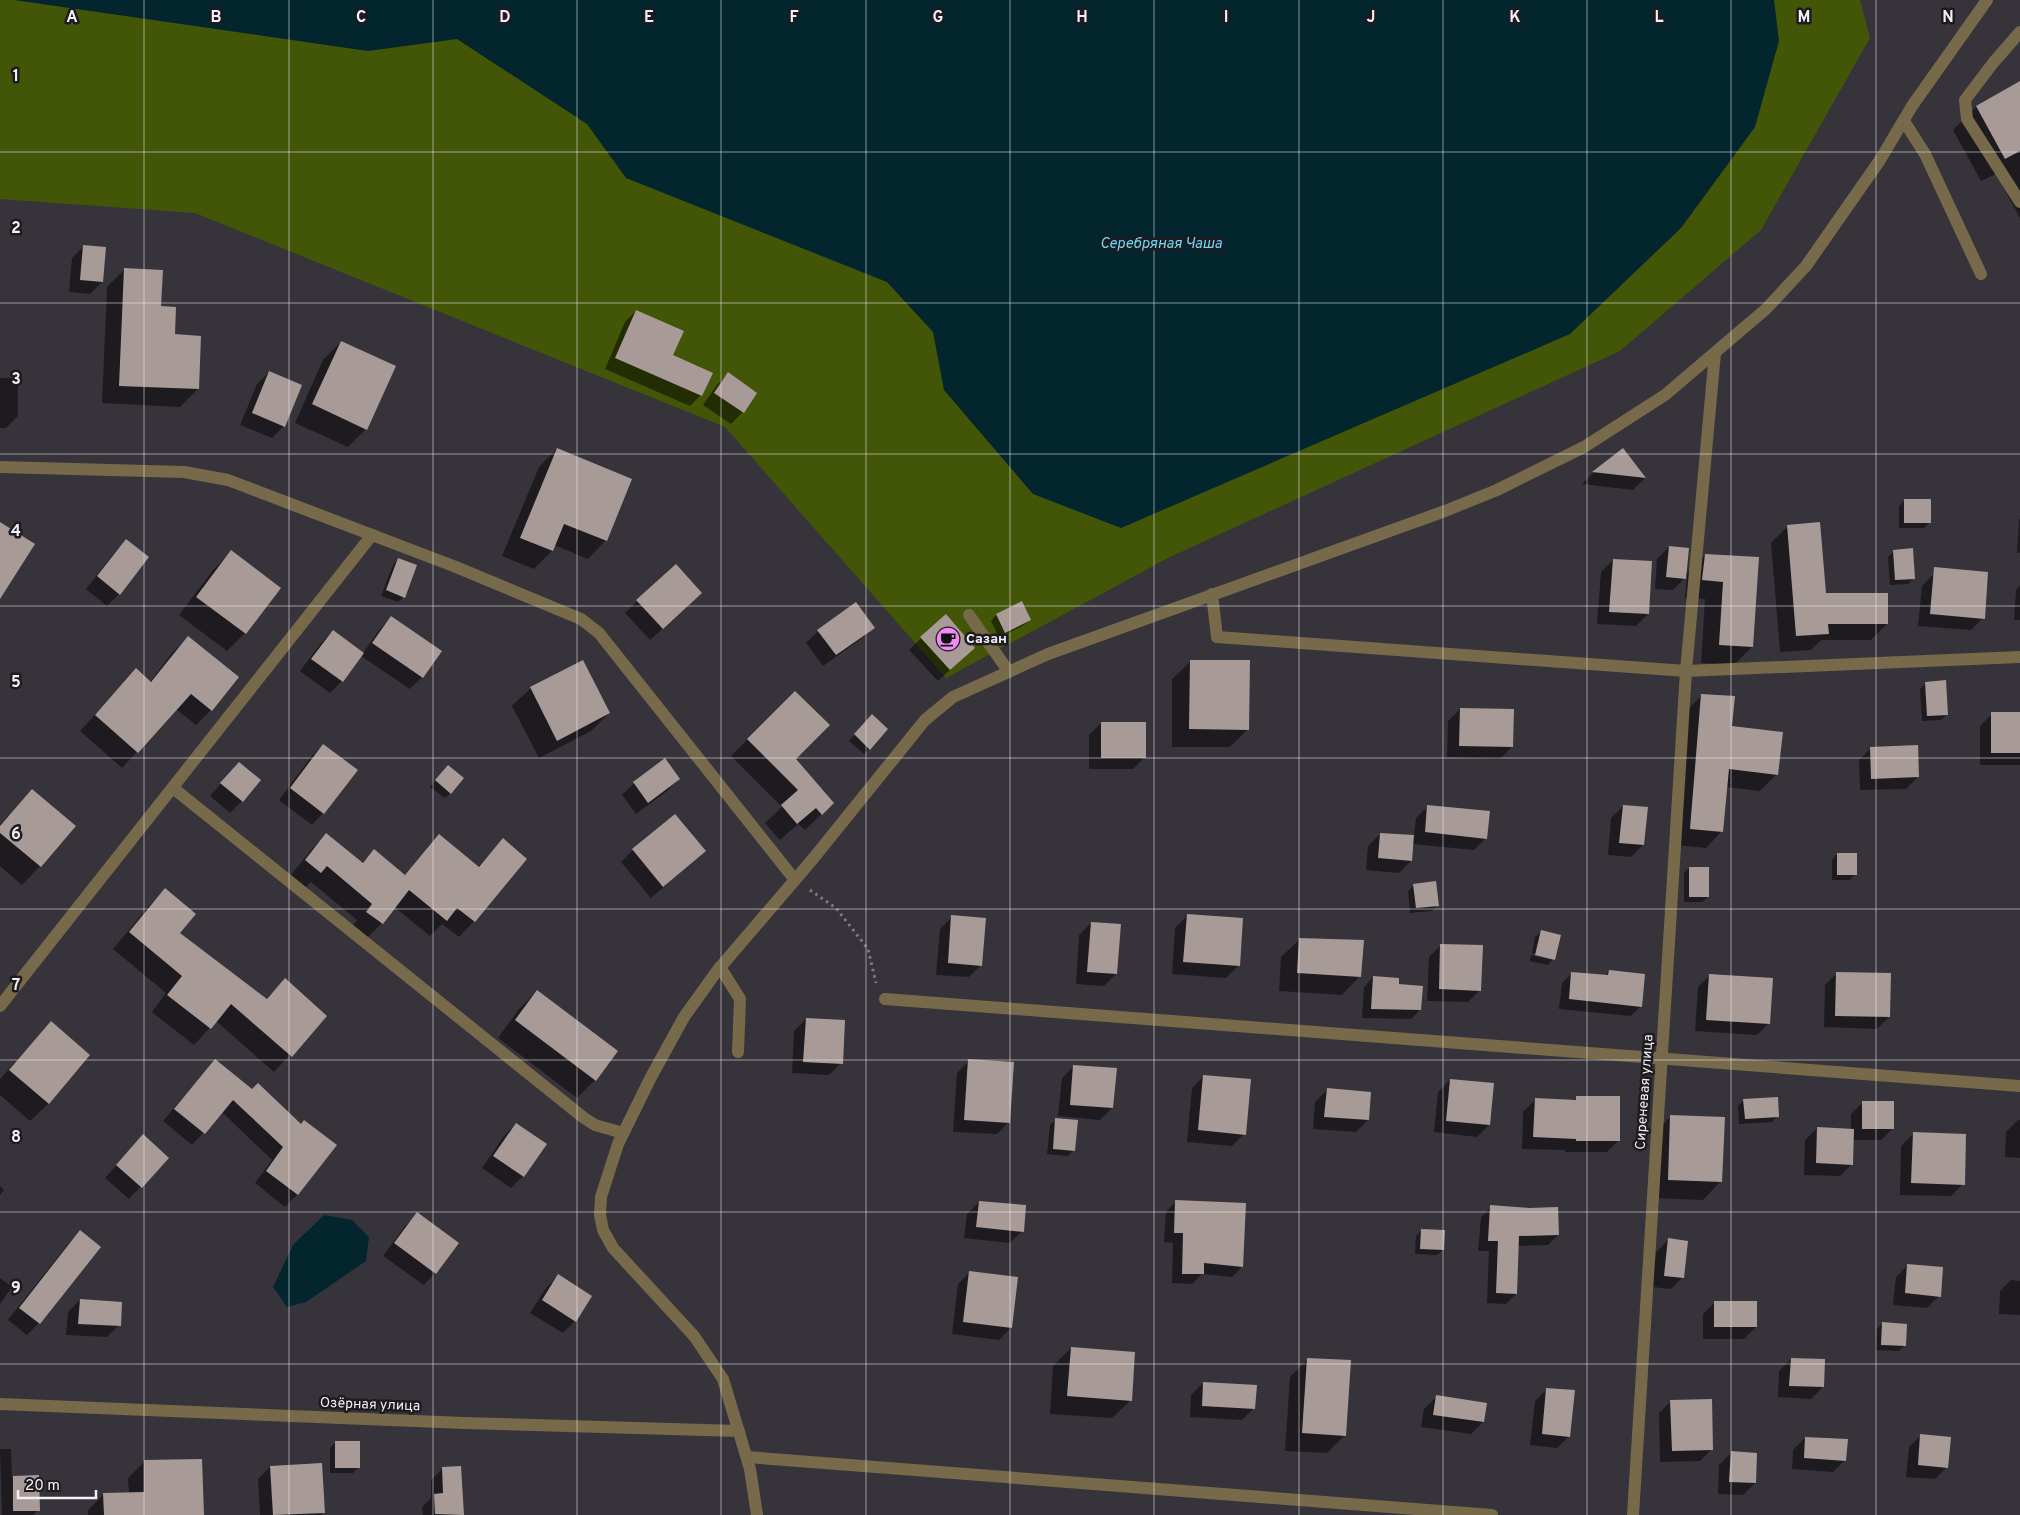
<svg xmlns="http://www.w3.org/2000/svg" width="2020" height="1515" viewBox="0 0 2020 1515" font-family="Overpass,sans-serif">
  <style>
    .green { fill: #435507 }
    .water { fill: #02252e }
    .shadow { fill: #0007 }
    .building { fill: #a89b97 }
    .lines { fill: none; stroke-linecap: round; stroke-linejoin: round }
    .path { stroke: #7e7b82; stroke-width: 3; stroke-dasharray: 2.5 4; stroke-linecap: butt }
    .minor { stroke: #766a4b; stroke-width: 12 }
    .grid { fill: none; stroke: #f2eff5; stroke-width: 1; stroke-opacity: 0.55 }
    .labels { text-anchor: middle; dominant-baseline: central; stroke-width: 5; stroke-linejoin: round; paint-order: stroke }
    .poi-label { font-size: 14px; font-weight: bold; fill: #f2eff5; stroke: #1d1b1f; text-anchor: start }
    .street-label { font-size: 14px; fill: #f2eff5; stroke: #1d1b1f }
    .water-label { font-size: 15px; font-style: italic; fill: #6cd9f9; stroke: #1d1b1f }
    .grid-label { font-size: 16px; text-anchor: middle; font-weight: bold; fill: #f2eff5; stroke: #1d1b1f; stroke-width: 5; stroke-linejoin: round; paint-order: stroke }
  </style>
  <rect width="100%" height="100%" fill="#37333b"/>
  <path class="green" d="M0 0H1860L1870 38 1761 230 1620 351 1168 558 946 678 725 427 195 213 0 199Z"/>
  <g class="water">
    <path d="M14 0H1774L1779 41 1755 127 1681 228 1570 334 1121 528 1033 494 944 390 933 332 887 282 626 178 587 124 457 39 368 51Z"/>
    <path d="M324 1215 352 1220 369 1237 366 1261 306 1302 287 1307 273 1287 293 1245Z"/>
  </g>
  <g class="shadow">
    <path d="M2020 83V218L1996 174 1981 181 1953 130 1976 107Z"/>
    <path d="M84 246 102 282 90 294 69 292 72 258Z"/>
    <path d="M125 269 174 336 198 389 180 407 102 403 107 287Z"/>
    <path d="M636 311 701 395 690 406 605 369 625 322Z"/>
    <path d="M341 342 366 429 348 447 295 423 323 360Z"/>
    <path d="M269 372 284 426 272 438 240 425 257 384Z"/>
    <path d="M728 374 756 393 743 412 731 424 703 405 716 386Z"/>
    <path d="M0 378H18V416L6 428H0Z"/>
    <path d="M557 449 606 540 588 559 554 545 552 551 534 569 502 556 539 467Z"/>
    <path d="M1623 450 1645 478 1633 490 1582 484 1593 473Z"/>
    <path d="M1905 500 1930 522 1924 528H1899V506Z"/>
    <path d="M2020 518V553H2017L2019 520Z"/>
    <path d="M1788 526 1825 595 1887 624 1871 640H1821L1811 650 1780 652 1771 543Z"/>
    <path d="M126 541 119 594 107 606 86 589 114 553Z"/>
    <path d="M1669 547 1685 575 1705 555 1758 558 1752 647 1734 665 1701 663 1705 599 1685 598 1687 576 1673 590 1655 589 1657 559Z"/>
    <path d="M1894 551 1914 578 1908 584 1890 585 1888 557Z"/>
    <path d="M231 552 279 588 245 633 227 651 179 615 213 570Z"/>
    <path d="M398 559 404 597 398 602 381 596 393 565Z"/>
    <path d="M1613 560 1648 614 1636 626 1597 624 1601 572Z"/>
    <path d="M1934 574 1983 618 1971 630 1918 626 1922 586Z"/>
    <path d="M2020 585V620H2014L2016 590Z"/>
    <path d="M637 601 689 605 650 640 625 613Z"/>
    <path d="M1021 602 1030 620 1024 625 999 638 991 621 996 615Z"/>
    <path d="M391 618 440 651 422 677 410 689 361 656 342 681 330 693 300 671 321 643 333 631 363 653 379 630Z"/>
    <path d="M873 627 861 639 823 666 806 643 818 631Z"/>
    <path d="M188 638 211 710 196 725 176 709 122 768 80 731 136 670 150 682 172 653Z"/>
    <path d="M921 638 962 659 938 681 909 650Z"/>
    <path d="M1191 661 1248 729 1230 747H1172V679Z"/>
    <path d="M1926 683 1947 714 1941 720 1922 721 1920 689Z"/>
    <path d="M531 688 609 713 591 731 539 758 512 706Z"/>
    <path d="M795 692 794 759 833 803 805 830 798 824 780 840 765 823 782 807 731 756Z"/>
    <path d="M1702 695 1777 774 1760 791 1726 787 1722 831 1706 848 1674 845 1685 712Z"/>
    <path d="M1460 709 1512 747 1500 759 1447 757 1448 721Z"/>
    <path d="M1992 714H2020V765H1980V726Z"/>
    <path d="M866 722 869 749 864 754 849 741Z"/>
    <path d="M1101 723 1145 757 1133 769H1089V735Z"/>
    <path d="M323 745V813L312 825 279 800 311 757Z"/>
    <path d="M1871 748 1918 777 1906 789 1860 790 1859 760Z"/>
    <path d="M664 760 679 779 667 791 636 814 622 795 634 783Z"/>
    <path d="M239 763 242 801 230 813 210 796Z"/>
    <path d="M442 772 451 793 445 798 430 787Z"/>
    <path d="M32 791 40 866 22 885 0 866V825Z"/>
    <path d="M1428 806 1486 838 1474 850 1412 844 1411 861 1399 873 1366 870 1368 846 1380 834 1414 837 1416 818Z"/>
    <path d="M1623 806 1643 845 1631 857 1608 855 1611 818Z"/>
    <path d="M326 835 362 863 374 851 404 876 439 836 477 868 503 840 526 859 474 921 459 937 442 924 430 936 394 907 382 923 366 939 351 928 357 920 311 882 305 888 290 876 311 850Z"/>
    <path d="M633 850 704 851 651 898 621 862Z"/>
    <path d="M1837 854 1855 874 1850 880H1832V860Z"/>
    <path d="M1689 868 1708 897 1702 902H1684V873Z"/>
    <path d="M1414 885 1437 905 1432 911 1410 913 1408 891Z"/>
    <path d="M165 890 178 934 266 999 285 980 326 1016 274 1072 216 1021 194 1045 152 1012 166 993 113 949 149 906Z"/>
    <path d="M1187 916 1238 966 1226 978 1172 974 1175 928Z"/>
    <path d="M952 917 981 965 969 977 936 975 940 929Z"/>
    <path d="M1091 923 1116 974 1104 986 1076 984 1079 935Z"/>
    <path d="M1541 932 1553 959 1548 965 1530 961 1531 955 1551 960V958L1532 953 1535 937Z"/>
    <path d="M1300 939 1360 976 1342 995 1279 991 1281 957Z"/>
    <path d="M1441 945 1480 990 1468 1002 1427 1001 1429 957Z"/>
    <path d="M1609 972 1641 1006 1631 1016 1559 1009 1562 983 1572 973 1605 976Z"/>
    <path d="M1837 973 1889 1017 1877 1029 1824 1027 1825 985Z"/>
    <path d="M1710 975 1769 1023 1757 1035 1695 1031 1698 987Z"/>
    <path d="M1373 977 1398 986 1420 1010 1411 1019 1362 1018 1364 987Z"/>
    <path d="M537 991 595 1080 577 1098 498 1038 519 1009Z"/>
    <path d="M806 1019 841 1063 829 1075 792 1073 794 1031Z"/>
    <path d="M51 1023 49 1103 30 1121 0 1095V1079Z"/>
    <path d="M215 1060 252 1091 301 1125 335 1145 297 1195 285 1207 255 1183 272 1160 222 1112 192 1145 163 1121Z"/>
    <path d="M969 1061 1009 1122 997 1134 953 1132 957 1073Z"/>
    <path d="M1074 1066 1112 1108 1100 1120 1058 1116 1062 1078Z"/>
    <path d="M1204 1076 1244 1134 1232 1146 1187 1142 1192 1088Z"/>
    <path d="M1450 1080 1489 1125 1477 1137 1434 1132 1438 1092Z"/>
    <path d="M1327 1090 1368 1120 1356 1132 1313 1129 1315 1102Z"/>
    <path d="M1577 1098 1619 1140 1607 1152H1565V1150L1522 1149 1523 1112 1535 1100 1573 1101Z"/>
    <path d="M1744 1100 1778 1116 1772 1122 1739 1124 1738 1106Z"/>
    <path d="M1863 1102 1893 1128 1881 1140H1853L1852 1164 1840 1176 1804 1175 1805 1140 1817 1128 1851 1130V1114Z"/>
    <path d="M1671 1116 1721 1181 1703 1200 1650 1198 1653 1134Z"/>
    <path d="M1056 1120 1074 1150 1068 1156 1047 1154 1050 1125Z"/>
    <path d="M2018 1120H2020V1158L2005 1157 2006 1132Z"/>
    <path d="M516 1124 523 1176 511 1188 482 1168 504 1136Z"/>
    <path d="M1913 1134 1963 1184 1951 1196 1900 1195 1901 1146Z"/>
    <path d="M132 1148 167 1158 129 1199 105 1178Z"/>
    <path d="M0 1186 4 1190 0 1195Z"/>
    <path d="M1176 1201 1242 1267 1232 1277 1202 1274 1192 1284 1172 1283 1173 1243 1164 1242 1166 1212Z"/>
    <path d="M979 1202 1022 1231 1010 1243 964 1238 967 1214Z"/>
    <path d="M1491 1207 1558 1235 1548 1245 1518 1246 1516 1294 1506 1304 1487 1303 1489 1251H1478L1481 1217Z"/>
    <path d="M417 1214 435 1273 424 1285 383 1256 405 1226Z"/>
    <path d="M1422 1230 1443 1250 1437 1255 1415 1254 1416 1236Z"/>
    <path d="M80 1232 99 1247 39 1323 27 1335 8 1320 68 1244Z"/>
    <path d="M1668 1240 1683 1277 1671 1289 1652 1287 1656 1252Z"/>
    <path d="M1908 1265 1939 1296 1927 1308 1893 1305 1896 1277Z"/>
    <path d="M970 1272 1011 1328 999 1340 952 1334 958 1284Z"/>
    <path d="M558 1276 590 1297 575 1321 563 1333 530 1313 546 1288Z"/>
    <path d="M0 1278 12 1287 0 1304Z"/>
    <path d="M2011 1280 2020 1281V1315L1999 1314 2000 1291Z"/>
    <path d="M80 1300 119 1325 107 1337 66 1335 68 1312Z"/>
    <path d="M1715 1302 1756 1327 1744 1339H1703V1314Z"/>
    <path d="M1882 1324 1904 1346 1899 1351 1876 1350 1877 1329Z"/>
    <path d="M1071 1348 1131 1400 1112 1418 1050 1414 1053 1366Z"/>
    <path d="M1308 1359 1345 1435 1327 1453 1285 1451 1290 1377Z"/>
    <path d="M1791 1359 1823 1387 1811 1399 1778 1397 1779 1371Z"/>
    <path d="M1203 1383 1254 1408 1242 1420 1190 1417 1191 1395Z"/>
    <path d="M1547 1389 1569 1436 1557 1448 1530 1445 1535 1401Z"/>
    <path d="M1436 1397 1483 1422 1471 1434 1421 1427 1424 1409Z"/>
    <path d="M1671 1401 1712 1449 1700 1461 1660 1462 1659 1413Z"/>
    <path d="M1921 1435 1947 1467 1935 1479 1906 1477 1909 1447Z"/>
    <path d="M1805 1438 1845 1460 1833 1472 1792 1469 1793 1450Z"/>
    <path d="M336 1442 359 1467 353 1473H330V1448Z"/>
    <path d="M0 1449H11L12 1479 13 1477 38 1510 33 1515H2Z"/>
    <path d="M1731 1453 1755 1483 1743 1495 1718 1494 1719 1465Z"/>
    <path d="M144 1462 202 1515H88V1510L104 1494 129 1493 128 1478Z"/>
    <path d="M270 1467 324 1512 321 1515H260L258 1479Z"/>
    <path d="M460 1467 462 1515H423L422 1507 431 1498V1480L443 1468Z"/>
  </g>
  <g class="building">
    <path d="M2020 81V151L2005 159 1976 106Z"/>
    <path d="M83 245 106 247 103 282 80 280Z"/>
    <path d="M124 268 163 270 161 306 176 307 175 334 201 336 199 389 119 386Z"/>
    <path d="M636 310 684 331 673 355 713 373 702 396 615 358Z"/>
    <path d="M341 341 396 366 367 430 312 404Z"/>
    <path d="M269 371 302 385 285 427 252 413Z"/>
    <path d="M728 372 757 393 744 413 714 393Z"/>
    <path d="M557 448 632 479 607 541 564 524 553 551 520 538Z"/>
    <path d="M1623 448 1646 478 1592 472Z"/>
    <rect x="1904" y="499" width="27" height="24"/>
    <path d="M0 522 35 544 0 599Z"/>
    <path d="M1820 522 1826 593H1888V624H1828L1829 634 1796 636 1787 525Z"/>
    <path d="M126 539 149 557 120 595 97 576Z"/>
    <path d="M1669 546 1689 548 1686 579 1666 577Z"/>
    <path d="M1913 548 1915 579 1895 580 1893 550Z"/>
    <path d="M231 550 281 588 246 634 196 597Z"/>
    <path d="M1705 554 1759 557 1753 647 1719 645 1723 582 1702 580Z"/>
    <path d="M398 558 417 565 405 598 386 590Z"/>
    <path d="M1613 559 1652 561 1649 614 1609 612Z"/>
    <path d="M676 564 702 593 663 629 636 600Z"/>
    <path d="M1934 567 1988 572 1985 619 1930 614Z"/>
    <path d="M1022 601 1031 620 1005 633 996 614Z"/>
    <path d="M856 602 875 628 836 655 817 630Z"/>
    <path d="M946 614 975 648 950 670 920 637Z"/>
    <path d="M391 616 442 651 423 678 372 643Z"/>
    <path d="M333 630 364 653 343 682 311 659Z"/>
    <path d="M188 636 239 677 212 711 191 694 138 753 95 715 136 668 151 682Z"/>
    <path d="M583 660 610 713 557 741 530 687Z"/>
    <path d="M1190 660H1250L1249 730 1189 729Z"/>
    <path d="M1946 680 1948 715 1927 716 1925 682Z"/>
    <path d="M795 691 830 725 796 759 834 803 822 815 816 808 797 824 781 805 798 790 747 739Z"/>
    <path d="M1701 694 1735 696 1732 726 1783 732 1778 775 1729 769 1723 832 1690 829Z"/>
    <path d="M1460 708 1514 709 1513 747 1459 746Z"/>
    <rect x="1991" y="712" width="29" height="41"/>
    <path d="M872 714 888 729 870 750 854 734Z"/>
    <rect x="1101" y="722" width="45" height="36"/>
    <path d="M323 744 358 770 324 814 290 788Z"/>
    <path d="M1918 745 1919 777 1871 779 1870 747Z"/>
    <path d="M665 758 680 779 648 803 633 782Z"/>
    <path d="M239 762 261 780 243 802 220 783Z"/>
    <path d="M448 765 464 778 451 794 435 780Z"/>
    <path d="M32 789 76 826 41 867 0 833V826Z"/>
    <path d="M1427 805 1490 811 1487 839 1425 832Z"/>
    <path d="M1623 805 1648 807 1644 845 1619 843Z"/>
    <path d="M675 814 706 851 663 887 632 849Z"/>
    <path d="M326 833 363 863 374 849 405 875 439 834 479 867 503 838 527 859 475 922 457 908 447 921 409 890 383 924 366 912 372 904 327 866 321 873 305 860Z"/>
    <path d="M1380 833 1414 835 1412 861 1378 858Z"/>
    <rect x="1837" y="853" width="20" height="22"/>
    <rect x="1689" y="867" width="20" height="30"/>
    <path d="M1436 881 1439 906 1416 908 1413 884Z"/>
    <path d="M165 888 196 914 180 933 267 999 285 978 327 1016 292 1057 231 1004 211 1029 167 995 182 976 129 932Z"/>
    <path d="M1187 914 1243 918 1240 966 1183 962Z"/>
    <path d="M951 915 986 918 982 966 948 963Z"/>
    <path d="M1091 922 1121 924 1117 974 1087 972Z"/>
    <path d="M1541 930 1561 935 1555 960 1535 955Z"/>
    <path d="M1299 938 1364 940 1361 977 1297 973Z"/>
    <path d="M1440 944 1483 945 1481 991 1439 989Z"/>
    <path d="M1609 970 1645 974 1642 1007 1569 999 1571 972 1608 975Z"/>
    <path d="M1836 972 1891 973 1890 1017 1835 1016Z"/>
    <path d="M1709 974 1773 978 1770 1024 1706 1020Z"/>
    <path d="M1373 976 1399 978V984L1423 986 1421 1010 1371 1009Z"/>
    <path d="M537 990 618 1051 596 1081 515 1020Z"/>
    <path d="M806 1018 845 1020 843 1064 803 1062Z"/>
    <path d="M51 1021 90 1055 49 1104 9 1070Z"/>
    <path d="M215 1059 252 1089 258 1083 301 1124 304 1120 337 1145 298 1195 266 1171 283 1147 233 1100 205 1134 174 1109Z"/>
    <path d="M968 1059 1014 1062 1010 1123 964 1120Z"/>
    <path d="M1073 1065 1117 1068 1113 1108 1070 1105Z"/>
    <path d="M1203 1075 1251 1079 1246 1135 1198 1130Z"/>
    <path d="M1450 1079 1494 1083 1490 1125 1446 1121Z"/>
    <path d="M1327 1088 1371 1092 1369 1120 1324 1117Z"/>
    <path d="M1576 1096H1620V1141H1576V1139L1533 1137 1535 1098 1576 1100Z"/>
    <path d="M1778 1097 1779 1117 1745 1119 1743 1099Z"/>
    <rect x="1862" y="1101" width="32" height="28"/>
    <path d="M1670 1115 1725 1117 1722 1182 1668 1180Z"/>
    <path d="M1055 1118 1078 1120 1075 1151 1053 1149Z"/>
    <path d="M516 1123 547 1144 524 1177 493 1156Z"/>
    <path d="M1817 1127 1854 1129 1853 1165 1816 1163Z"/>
    <path d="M1913 1132 1966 1134 1965 1185 1911 1183Z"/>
    <path d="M143 1134 169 1158 142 1188 116 1165Z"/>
    <path d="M1175 1200 1246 1203 1243 1267 1204 1263V1274H1182L1183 1233H1174Z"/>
    <path d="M979 1201 1026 1205 1024 1232 976 1227Z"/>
    <path d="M1490 1205 1529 1208 1558 1207 1559 1235 1519 1236 1517 1294 1496 1293 1498 1241H1488Z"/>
    <path d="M417 1212 459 1243 436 1274 394 1243Z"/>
    <path d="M1421 1229 1445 1230 1444 1250 1420 1249Z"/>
    <path d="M80 1230 101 1247 40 1324 19 1308Z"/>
    <path d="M1668 1238 1688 1241 1684 1278 1664 1276Z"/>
    <path d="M1907 1264 1943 1267 1941 1297 1905 1293Z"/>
    <path d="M969 1271 1018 1277 1012 1328 963 1322Z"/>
    <path d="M558 1274 592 1296 576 1322 542 1300Z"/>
    <path d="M80 1299 122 1302 121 1326 78 1324Z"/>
    <rect x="1714" y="1301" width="43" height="26"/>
    <path d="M1882 1322 1907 1324 1906 1346 1881 1345Z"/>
    <path d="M1071 1347 1135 1352 1132 1401 1067 1396Z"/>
    <path d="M1307 1358 1351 1360 1346 1436 1302 1433Z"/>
    <path d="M1791 1358 1825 1359 1824 1387 1789 1386Z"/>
    <path d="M1203 1382 1257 1385 1255 1409 1202 1406Z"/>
    <path d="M1546 1388 1575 1390 1570 1437 1542 1434Z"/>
    <path d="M1436 1395 1487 1403 1484 1422 1433 1415Z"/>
    <path d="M1712 1399 1713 1450 1672 1451 1670 1400Z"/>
    <path d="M1920 1434 1951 1437 1948 1468 1918 1465Z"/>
    <path d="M1805 1437 1848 1439 1846 1461 1804 1458Z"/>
    <rect x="335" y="1441" width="25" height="27"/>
    <path d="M1731 1451 1757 1453 1756 1483 1729 1482Z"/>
    <path d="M202 1459 204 1515H104L103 1493 144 1492V1460Z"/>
    <path d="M322 1463 325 1513 273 1515 270 1466Z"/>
    <path d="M461 1466 464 1515 435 1514 434 1494 443 1493 442 1467Z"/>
    <path d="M39 1475 40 1511H13V1476Z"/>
  </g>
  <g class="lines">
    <path class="path" d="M810 890 836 908 868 949 876 983"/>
    <g class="minor">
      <path d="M2020 32 1993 63 1965 100 1967 119 2020 202"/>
      <path d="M1904 121 1925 154 1981 274"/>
      <path d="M0 467 184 472 228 480 456 567 581 619 599 633 795 880"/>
      <path d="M1212 594 1217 637 1686 671 2020 657"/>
      <path d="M969 615 1009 672"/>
      <path d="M173 788 584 1118 595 1125 623 1133"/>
      <path d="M720 967 740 999 738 1052"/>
      <path d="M885 999 2020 1086"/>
      <path d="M0 1006 372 535"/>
      <path d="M0 1404 464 1423 739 1431"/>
      <path d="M747 1457 1492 1515"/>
      <path d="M757 1515 750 1469 723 1379 694 1336 613 1248 603 1230 600 1215 601 1197 618 1144 651 1077 684 1017 717 971 812 860 925 720 953 697 1048 654 1445 511 1497 490 1584 447 1665 395 1766 309 1806 266 1880 160 1912 106 1987 0"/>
      <path d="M1633 1515 1686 671 1715 353"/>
    </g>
  </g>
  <path class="grid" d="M144 0V1515M289 0V1515M433 0V1515M577 0V1515M721 0V1515M866 0V1515M1010 0V1515M1154 0V1515M1299 0V1515M1443 0V1515M1587 0V1515M1731 0V1515M1876 0V1515M0 152H2020M0 303H2020M0 454H2020M0 606H2020M0 758H2020M0 909H2020M0 1060H2020M0 1212H2020M0 1364H2020"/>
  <defs>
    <g id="cafe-disc" transform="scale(1.25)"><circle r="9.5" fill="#f28af3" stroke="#1d1b1f"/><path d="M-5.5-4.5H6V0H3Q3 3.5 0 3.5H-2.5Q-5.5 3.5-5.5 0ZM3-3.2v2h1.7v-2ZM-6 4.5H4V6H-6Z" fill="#111"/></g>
  </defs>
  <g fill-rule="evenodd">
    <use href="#cafe-disc" x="948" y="639"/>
  </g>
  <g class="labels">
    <g class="poi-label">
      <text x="966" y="639">Сазан</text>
    </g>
    <g class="street-label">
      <text transform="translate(1645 1092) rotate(-86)">Сиреневая улица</text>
      <text transform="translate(370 1405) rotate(2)">Озёрная улица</text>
    </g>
    <g class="water-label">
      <text x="1161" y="244">Серебряная Чаша</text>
    </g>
  </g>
  <g class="grid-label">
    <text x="72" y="22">A</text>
    <text x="216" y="22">B</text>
    <text x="361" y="22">C</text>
    <text x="505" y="22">D</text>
    <text x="649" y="22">E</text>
    <text x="794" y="22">F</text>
    <text x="938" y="22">G</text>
    <text x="1082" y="22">H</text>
    <text x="1226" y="22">I</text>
    <text x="1371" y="22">J</text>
    <text x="1515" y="22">K</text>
    <text x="1659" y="22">L</text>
    <text x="1804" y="22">M</text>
    <text x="1948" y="22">N</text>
    <text x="16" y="81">1</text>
    <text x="16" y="233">2</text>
    <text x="16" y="384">3</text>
    <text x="16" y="536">4</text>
    <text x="16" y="687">5</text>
    <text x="16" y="839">6</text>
    <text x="16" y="990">7</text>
    <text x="16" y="1142">8</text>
    <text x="16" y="1293">9</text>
  </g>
  <path d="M18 1490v8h78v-8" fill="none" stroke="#f2eff5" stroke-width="2.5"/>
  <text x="25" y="1490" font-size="15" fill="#f2eff5" stroke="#1d1b1f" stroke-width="4" paint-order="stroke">20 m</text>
</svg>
